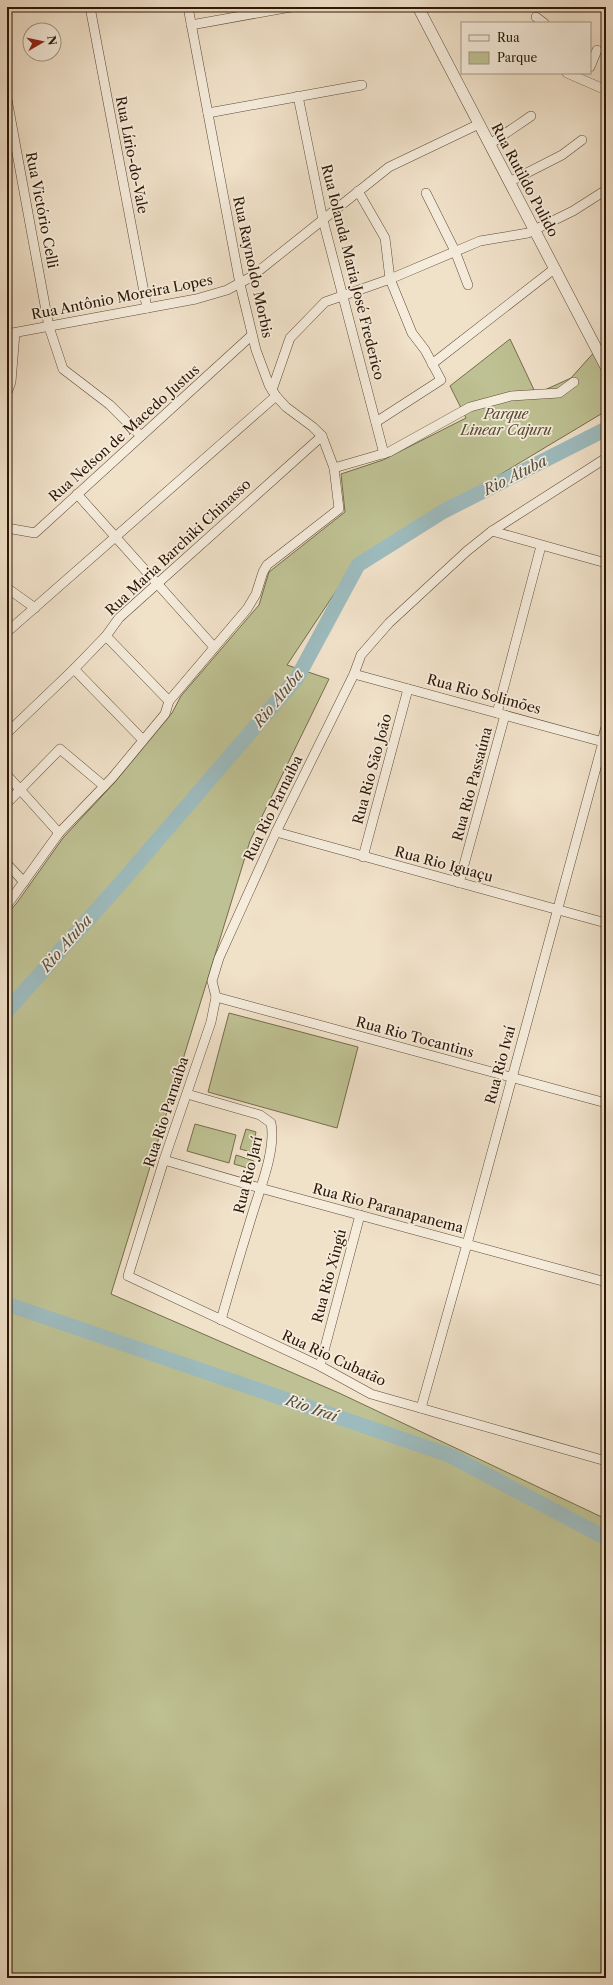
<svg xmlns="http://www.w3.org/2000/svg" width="613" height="1985" viewBox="0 0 613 1985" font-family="'Libre Caslon Text',serif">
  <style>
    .green { fill: #bec193; stroke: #766c4c }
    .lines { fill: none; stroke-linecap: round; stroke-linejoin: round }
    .river { stroke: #9dbbbe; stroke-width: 15 }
    .minor-casing { stroke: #5e4936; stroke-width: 10 }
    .tertiary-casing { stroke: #5e4936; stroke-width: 12 }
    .minor { stroke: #f5ecdc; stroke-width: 9 }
    .tertiary { stroke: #f5ecdc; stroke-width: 11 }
    .labels { text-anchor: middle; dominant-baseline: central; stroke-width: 3.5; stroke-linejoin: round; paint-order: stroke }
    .street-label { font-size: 14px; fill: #2d1605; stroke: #f5ecdc }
    .park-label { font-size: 14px; font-style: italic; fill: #584930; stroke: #f5ecdc }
    .water-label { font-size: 15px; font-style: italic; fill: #545046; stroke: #f5ecdc }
  </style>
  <rect width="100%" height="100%" fill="#f0e1c9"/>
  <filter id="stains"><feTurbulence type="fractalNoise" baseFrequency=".005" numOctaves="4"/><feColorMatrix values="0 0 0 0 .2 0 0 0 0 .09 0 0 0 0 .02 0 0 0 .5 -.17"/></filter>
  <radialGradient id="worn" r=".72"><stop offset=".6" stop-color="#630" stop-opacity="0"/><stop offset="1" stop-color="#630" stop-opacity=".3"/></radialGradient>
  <g class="green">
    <path d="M510 339 536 394 571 378 606 339V411L356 561 287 665 329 679 250 841 111 1294 339 1393 606 1519V1978H7V914L16 904 63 838 115 782 172 713 181 696 259 605 269 572 345 512 341 474 383 460 466 418 450 386Z"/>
    <path d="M229 1013 358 1047 337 1128 208 1092Z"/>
    <path d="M195 1124 236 1135 229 1163 187 1151Z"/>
    <path d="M246 1129 256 1132 251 1152 240 1149Z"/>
    <path d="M236 1155 254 1161 251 1169 234 1164Z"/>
  </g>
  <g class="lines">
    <g class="river">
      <path d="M7 1011 125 878 297 678 358 565 444 511 606 429"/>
      <path d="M7 1304 449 1455 606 1538"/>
    </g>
    <g class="minor-casing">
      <g id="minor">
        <path d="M90 7 147 308"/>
        <path d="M536 17 544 23"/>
        <path d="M191 25 291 7"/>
        <path d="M590 67 597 50"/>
        <path d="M567 73 606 90"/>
        <path d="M298 96 323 220 384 454"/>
        <path d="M7 99 49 327 63 369 110 405 141 436"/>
        <path d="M208 113 362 85"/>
        <path d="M490 144 531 116"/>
        <path d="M509 182 562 155 582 140"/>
        <path d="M358 191 385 238 390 279 412 333 425 350 441 380 376 422"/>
        <path d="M426 193 455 251 468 285"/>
        <path d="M7 334 196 299 227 290 251 277 389 167 479 124"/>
        <path d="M432 364 554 269"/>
        <path d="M272 390 290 338 325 302 390 279 480 241 528 233 573 211 606 190"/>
        <path d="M7 393 11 382 15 333"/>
        <path d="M606 458 492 531 467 551 389 623 361 655 354 674 276 832 219 958 212 981 216 997 211 1022 164 1160 128 1276 320 1366 371 1394 606 1461"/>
        <path d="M334 468 389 452 470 407 511 396 559 393 574 382"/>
        <path d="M77 494 214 647"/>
        <path d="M7 528 35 533 252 335"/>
        <path d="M492 531 606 563"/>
        <path d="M7 588 35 608"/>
        <path d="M7 632 276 396"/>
        <path d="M106 636 169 701"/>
        <path d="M74 669 143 740"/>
        <path d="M354 674 603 742 467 1244 421 1408"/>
        <path d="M497 713 541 546"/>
        <path d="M7 733 74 669 106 636 119 618 322 436"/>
        <path d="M7 775 59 833"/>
        <path d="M7 803 60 749 104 786"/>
        <path d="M276 832 606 923"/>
        <path d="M363 857 408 689"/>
        <path d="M7 864 24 882"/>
        <path d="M459 883 505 715"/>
        <path d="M7 905 59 833 112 778 165 714 169 701 247 609 256 594 263 572 267 565 339 509 334 468 322 436 313 427 286 407 276 396 269 385 256 350 240 284 188 7"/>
        <path d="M216 997 606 1103"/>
        <path d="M187 1094 260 1115 271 1123C276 1149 261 1186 253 1212 242 1248 231 1284 221 1320"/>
        <path d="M164 1160 260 1188 606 1282"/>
        <path d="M320 1366 360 1215"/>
      </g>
    </g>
    <g class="tertiary-casing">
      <g id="tertiary">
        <path d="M418 7 606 367"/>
        <path d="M606 730 603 742H606"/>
      </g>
    </g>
    <use href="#minor" class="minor"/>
    <use href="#tertiary" class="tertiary"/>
  </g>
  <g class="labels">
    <g class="street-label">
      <text transform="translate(132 155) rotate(79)">Rua Lírio-do-Vale</text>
      <text transform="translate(525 180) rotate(62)">Rua Rutildo Pulido</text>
      <text transform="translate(42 210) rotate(79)">Rua Victório Celli</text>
      <text transform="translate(253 267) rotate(78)">Rua Raynoldo Morbis</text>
      <text transform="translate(353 272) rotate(76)">Rua Iolanda Maria José Frederico</text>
      <text transform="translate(122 297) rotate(-11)">Rua Antônio Moreira Lopes</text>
      <text transform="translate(124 433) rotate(-42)">Rua Nelson de Macedo Justus</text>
      <text transform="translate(178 547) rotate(-43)">Rua Maria Barchiki Chinasso</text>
      <text transform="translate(484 694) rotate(15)">Rua Rio Solimões</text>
      <text transform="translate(372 769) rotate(-75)">Rua Rio São João</text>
      <text transform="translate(472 784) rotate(-75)">Rua Rio Passaúna</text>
      <text transform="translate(273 808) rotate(-64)">Rua Rio Parnaíba</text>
      <text transform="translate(444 864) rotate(15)">Rua Rio Iguaçu</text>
      <text transform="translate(415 1037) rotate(15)">Rua Rio Tocantins</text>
      <text transform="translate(500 1065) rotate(-75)">Rua Rio Ivaí</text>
      <text transform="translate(166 1112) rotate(-72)">Rua Rio Parnaíba</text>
      <text transform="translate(248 1175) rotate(-76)">Rua Rio Jarí</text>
      <text transform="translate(388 1208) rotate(15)">Rua Rio Paranapanema</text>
      <text transform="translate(329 1276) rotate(-75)">Rua Rio Xingú</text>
      <text transform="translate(334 1358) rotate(25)">Rua Rio Cubatão</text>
    </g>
    <g class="park-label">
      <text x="506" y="414">Parque<tspan x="506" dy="16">Linear Cajuru</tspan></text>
    </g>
    <g class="water-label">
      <text transform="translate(515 475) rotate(-27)">Rio Atuba</text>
      <text transform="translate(278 698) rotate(-51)">Rio Atuba</text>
      <text transform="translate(66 943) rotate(-49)">Rio Atuba</text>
      <text transform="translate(312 1408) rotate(19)">Rio Iraí</text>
    </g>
  </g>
  <rect width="613" height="1985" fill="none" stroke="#f0e1c9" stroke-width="24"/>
  <rect x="8" y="8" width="597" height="1969" fill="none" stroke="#2d1605" stroke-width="2"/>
  <rect x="12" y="12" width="589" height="1961" fill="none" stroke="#2d1605"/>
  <rect x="461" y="22" width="130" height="52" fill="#f5ecdc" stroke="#a59686"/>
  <rect x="469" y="35" width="20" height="6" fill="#f5ecdc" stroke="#a59686"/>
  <text x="497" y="42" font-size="12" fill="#2d1605">Rua</text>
  <rect x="469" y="52" width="20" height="12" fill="#bec193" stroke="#a59686"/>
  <text x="497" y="62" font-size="12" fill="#2d1605">Parque</text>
  <g transform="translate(42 42) rotate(81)"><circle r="19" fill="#f5ecdc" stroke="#a59686"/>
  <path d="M0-3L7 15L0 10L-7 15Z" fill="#8f2418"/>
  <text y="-6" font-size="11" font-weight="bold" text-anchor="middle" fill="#2d1605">N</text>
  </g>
  <rect width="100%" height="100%" filter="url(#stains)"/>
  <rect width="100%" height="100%" fill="url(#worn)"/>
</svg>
